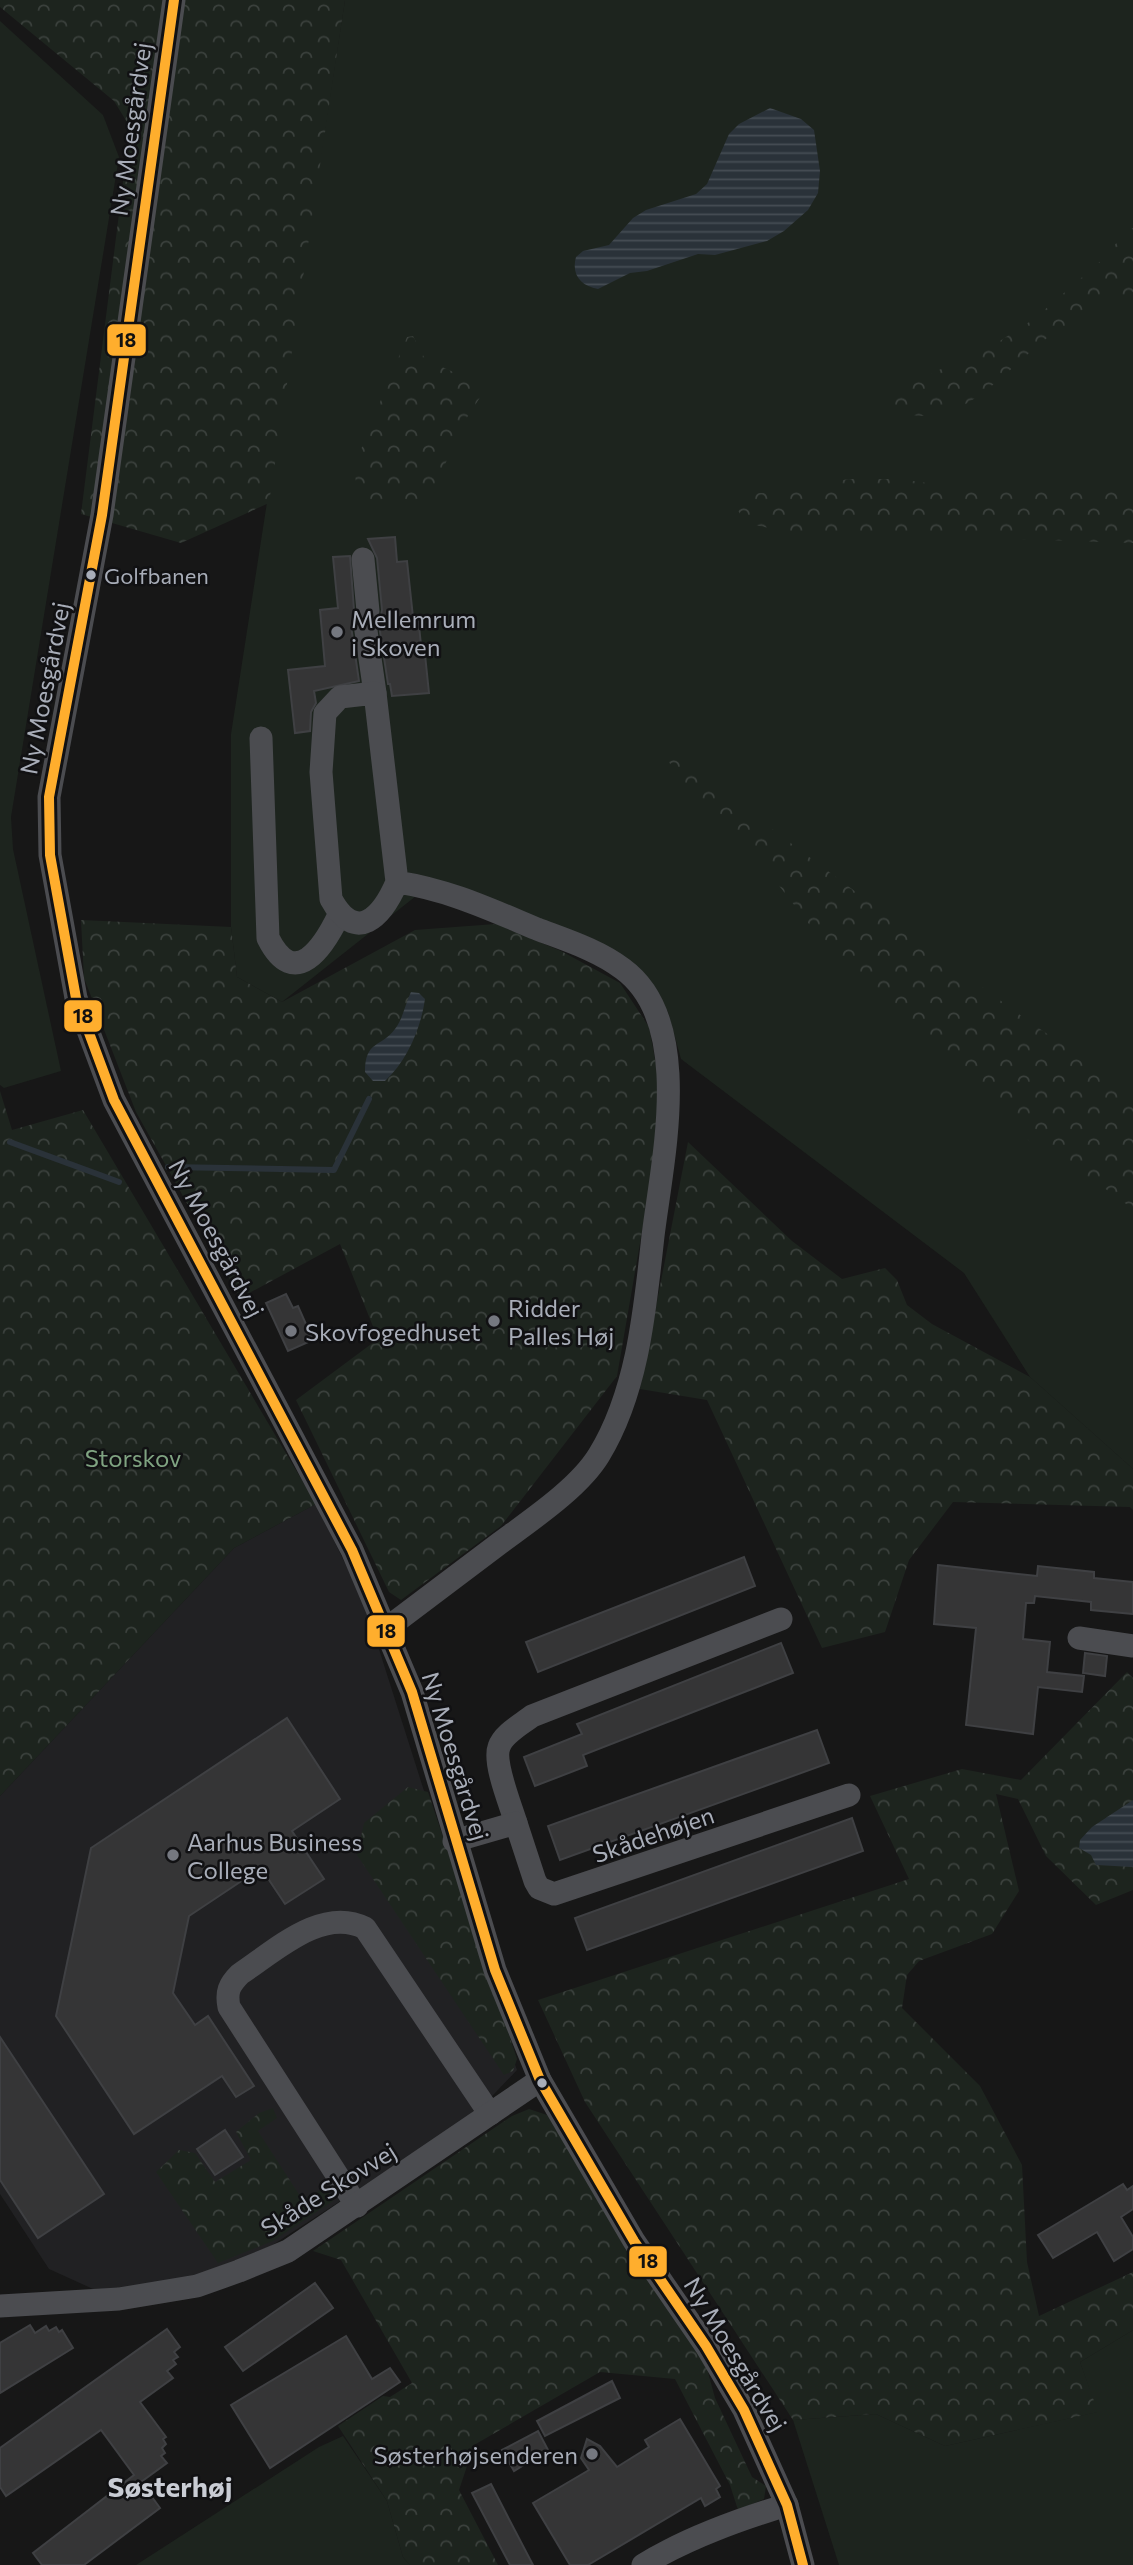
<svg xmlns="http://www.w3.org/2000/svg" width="1133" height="2565" viewBox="0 0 1133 2565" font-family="Commissioner,sans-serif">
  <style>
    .built { fill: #212123 }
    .green { fill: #1d241e }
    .forest { fill: url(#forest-crowns) }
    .water { fill: url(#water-rules) }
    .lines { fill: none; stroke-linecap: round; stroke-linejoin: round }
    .stream { stroke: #2a3239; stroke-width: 6 }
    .building { fill: #353536; stroke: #3f4043; stroke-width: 2 }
    .minor { stroke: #4b4c50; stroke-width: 23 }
    .bus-1-casing { stroke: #111113; stroke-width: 16 }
    .bus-1 { stroke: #ffae2d; stroke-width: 10 }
    .bus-dot { fill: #a8adb8; stroke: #111113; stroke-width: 2.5 }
    .poi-dot { fill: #757880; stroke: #111113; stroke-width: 2.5 }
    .labels { text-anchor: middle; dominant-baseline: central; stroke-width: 5; stroke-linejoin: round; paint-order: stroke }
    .bus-label { font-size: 22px; fill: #a8adb8; stroke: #111113; text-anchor: start }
    .street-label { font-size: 24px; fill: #a8adb8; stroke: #111113 }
    .poi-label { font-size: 24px; fill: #a8adb8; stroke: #111113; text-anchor: start }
    .park-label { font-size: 24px; fill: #7fa381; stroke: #111113 }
    .quarter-label { font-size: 28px; font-weight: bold; fill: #c9ccd4; stroke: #111113 }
    .line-badge { stroke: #111113; stroke-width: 2.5 }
    .pale-badge-label { font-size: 19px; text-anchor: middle; font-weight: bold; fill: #111 }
  </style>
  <defs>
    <pattern id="forest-crowns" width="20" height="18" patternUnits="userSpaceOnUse" patternTransform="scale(1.75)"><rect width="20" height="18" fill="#1d241e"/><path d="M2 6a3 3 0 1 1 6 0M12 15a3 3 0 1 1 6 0" fill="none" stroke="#3b413d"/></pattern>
    <pattern id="water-rules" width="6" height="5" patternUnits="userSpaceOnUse" patternTransform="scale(1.75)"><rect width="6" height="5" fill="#2a3239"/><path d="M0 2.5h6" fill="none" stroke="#464d54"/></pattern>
  </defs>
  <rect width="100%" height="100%" fill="#171717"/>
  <path class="built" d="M316 1504 364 1602 473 1945 517 2070 476 2113 271 2246 192 2277 104 2294 49 2269 0 2194V1796L234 1548Z"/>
  <g class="green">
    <path d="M345 0H1133V1469L1030 1377 964 1273 681 1059 668 1012 654 989 435 881 282 1002 237 977 231 927V734Z"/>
    <path d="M0 21 103 115 119 157 11 817 13 849 61 1071 4 1088 0 1085Z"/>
    <path d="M1133 2330V2565H839L793 2420 876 2414 945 2446 1097 2412 1080 2362Z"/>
    <path d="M343 2436 387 2501 403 2557 410 2565H136L319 2447Z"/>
  </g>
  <g class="forest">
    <path d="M0 0H345L269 503 181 543 81 514 130 127 114 101 0 7Z"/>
    <path d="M1129 228H1133V292C1103 306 1069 320 1043 341 1000 376 953 438 891 408L889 400 897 389 992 346 1034 319 1103 259Z"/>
    <path d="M413 336 425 359 479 384 481 396 462 425 429 502 358 507 355 473 363 443 407 337Z"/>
    <path d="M848 479H898L971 489H1133V543L783 531 746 523 733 503 741 494 792 491Z"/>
    <path d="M668 759 680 760 1013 1010 1133 1094V1209L1096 1182 1033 1145 940 1046 830 951 766 869 708 818 679 786Z"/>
    <path d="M81 920 231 927 237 977 282 1002 415 930 496 924 561 951 620 983 649 1027 661 1091 658 1139 617 1376 501 1526 401 1600 389 1592 296 1400 378 1339 340 1244 240 1298 136 1112 84 978Z"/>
    <path d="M0 1091 12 1130 83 1110 316 1504 234 1548 0 1796Z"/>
    <path d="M688 1142 792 1241 842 1279 885 1268 897 1280 907 1305 932 1324 1030 1377 1133 1469V1510L1130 1507 953 1502 909 1560 885 1632 822 1648 707 1400 640 1389Z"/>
    <path d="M1127 1672 1133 1678V1890L1096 1905 1046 1856 1018 1799 996 1794 1019 1891 992 1934 919 1961 907 1975 902 2008 980 2086 1022 2165 1027 2262 1039 2316 1133 2272V2330L1080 2362 1098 2412 945 2446 876 2414 793 2420 585 2102 538 2000 909 1879 870 1796 962 1769 1021 1780Z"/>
    <path d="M408 1787 428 1792 517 2059 513 2071 504 2075 357 1855 364 1823Z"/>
    <path d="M273 2108 277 2118 258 2131 302 2199 326 2188 333 2201 273 2241 218 2263 156 2172 179 2150 195 2153 215 2182 251 2160 236 2132 259 2113Z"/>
    <path d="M529 2109 547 2115 706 2365 715 2398 752 2477 766 2486 764 2499 738 2510 730 2485 675 2379 600 2372 474 2445 459 2490 498 2565H410L403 2557 387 2501 338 2426 383 2396 390 2397 412 2383 341 2260 313 2251 512 2116Z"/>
  </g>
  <g class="water">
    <path d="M770 108 801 119 814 130 820 171 818 193 808 210 784 231 767 241 715 255 698 254 647 271 630 273 598 289C581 286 571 275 576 257L583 251 609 245 633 218 646 210 696 194 707 184 729 134 739 124Z"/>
    <path d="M411 992 419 993 425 999C421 1028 407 1061 385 1081H373L365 1072C365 1040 381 1048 395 1029 403 1019 405 1004 411 992Z"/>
    <path d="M1133 1800V1867L1096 1865 1091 1855 1079 1848 1080 1840 1092 1827Z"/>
  </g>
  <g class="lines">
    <g class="stream">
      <path d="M10 1142 119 1182"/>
      <path d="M168 1167 334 1170 369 1099"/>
    </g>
  </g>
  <g class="building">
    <path d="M395 537 397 562 407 561 413 617 418 616 421 645H424L429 693 392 696 390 684H388L379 625 382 610 377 558 368 539Z"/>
    <path d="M350 556 354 610 351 626 359 681 314 691 316 703 311 712 310 731 295 733 288 670 325 666 320 610 338 608 333 557Z"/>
    <path d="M286 1294 293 1308 298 1306 313 1340 288 1351 266 1303Z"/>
    <path d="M744 1557 755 1586 538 1672 526 1642Z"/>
    <path d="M938 1565 1037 1576 1038 1566 1094 1572V1578L1133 1582V1614L1091 1610V1602L1035 1596 1034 1603H1026L1023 1639 1050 1642 1047 1672 1084 1676 1082 1692 1038 1687 1033 1734 966 1725 976 1628 934 1624Z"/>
    <path d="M781 1643 793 1673 583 1755 587 1766 535 1786 524 1757 582 1734 577 1724Z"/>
    <path d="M1085 1653 1107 1656 1105 1676 1083 1673Z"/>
    <path d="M287 1718 340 1799 292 1831 324 1879 285 1904 261 1868 189 1916 173 1993 195 2025 208 2016 254 2086 236 2097 222 2076 134 2134 56 2016 91 1848Z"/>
    <path d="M817 1730 829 1763 560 1860 548 1826Z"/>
    <path d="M852 1818 863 1851 587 1950 575 1918Z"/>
    <path d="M0 2037 104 2194 38 2238 0 2180Z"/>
    <path d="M225 2130 243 2157 215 2175 197 2149Z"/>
    <path d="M1123 2184 1127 2190 1133 2186V2209L1121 2217 1133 2237V2249L1114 2261 1097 2232 1053 2258 1038 2235Z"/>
    <path d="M315 2283 333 2308 243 2371 225 2347Z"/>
    <path d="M30 2325 35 2333 46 2326 49 2331 56 2327 59 2332 62 2330 73 2348 0 2393V2343Z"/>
    <path d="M167 2329 180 2347 174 2352 178 2357 173 2360 176 2364 167 2371 173 2378 140 2402 166 2437 163 2439 166 2444 162 2448 165 2453 161 2456 167 2463 141 2482 160 2508 84 2565H42L33 2553 134 2475 101 2430 6 2496 0 2487V2448Z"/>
    <path d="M346 2336 372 2379 390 2368 400 2382 270 2468 231 2405Z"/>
    <path d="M612 2381 620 2398 545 2436 537 2421Z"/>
    <path d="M680 2419 720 2486 716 2489 720 2497 705 2506 701 2498 588 2565H570L533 2503 589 2470 581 2458 587 2439 600 2446 617 2467 649 2447 645 2440Z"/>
    <path d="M538 2431 548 2450 514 2471 502 2450Z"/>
    <path d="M491 2484 510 2521 533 2565H510L472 2493Z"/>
  </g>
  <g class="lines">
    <g class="minor">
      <path d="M174 0 102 515 49 797 50 855 76 998 114 1100 352 1550 412 1692 495 1970 540 2080 634 2241 706 2346 744 2410 787 2505 803 2565"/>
      <path d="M363 559 368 611 365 624 375 693"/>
      <path d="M261 738 268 938C295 992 324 946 339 915"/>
      <path d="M386 1629C424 1600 462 1572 500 1543 531 1520 579 1488 599 1455 638 1391 645 1309 653 1236 662 1161 695 1022 623 969 598 950 566 940 537 929 489 909 449 890 397 882L375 693 340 697 325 713 321 772 331 899C356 945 382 917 397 882"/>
      <path d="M1079 1638 1133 1646"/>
      <path d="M516 1823C511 1806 493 1763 499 1747 503 1734 522 1724 532 1716L781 1619"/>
      <path d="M454 1841 516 1823 535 1881 539 1888 554 1894 849 1795"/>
      <path d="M357 2206 229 2007C226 1992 229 1985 240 1974 275 1951 322 1906 365 1928L490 2114"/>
      <path d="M0 2306 119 2299 197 2286 239 2271 288 2251 540 2080"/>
      <path d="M643 2565C687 2538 737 2520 787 2505"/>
    </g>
    <g class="bus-1-casing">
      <path id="bus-1" d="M174 0 102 515 49 797 50 855 76 998 114 1100 352 1550 412 1692 495 1970 540 2080 634 2241 706 2346 744 2410 787 2505 803 2565"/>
    </g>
    <use href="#bus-1" class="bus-1"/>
  </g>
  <g class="bus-dot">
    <circle cx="91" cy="575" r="6"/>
    <circle cx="542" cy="2083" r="6"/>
  </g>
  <g class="poi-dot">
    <circle cx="337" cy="632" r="7"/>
    <circle cx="494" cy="1321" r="7"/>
    <circle cx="291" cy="1331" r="7"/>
    <circle cx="173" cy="1855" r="7"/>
    <circle cx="592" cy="2454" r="7"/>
  </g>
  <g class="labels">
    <g class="bus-label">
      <text x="104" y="575">Golfbanen</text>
    </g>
    <g class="street-label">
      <text transform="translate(130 129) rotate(-82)">Ny Moesgårdvej</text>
      <text transform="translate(44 688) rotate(-79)">Ny Moesgårdvej</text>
      <text transform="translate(217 1238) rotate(62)">Ny Moesgårdvej</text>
      <text transform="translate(456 1756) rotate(73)">Ny Moesgårdvej</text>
      <text transform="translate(653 1834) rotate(-19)">Skådehøjen</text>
      <text transform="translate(328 2189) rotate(-32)">Skåde Skovvej</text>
      <text transform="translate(736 2354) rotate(59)">Ny Moesgårdvej</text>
    </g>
    <g class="poi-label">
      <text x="351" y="618">Mellemrum<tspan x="351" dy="28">i Skoven</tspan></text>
      <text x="508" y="1307">Ridder<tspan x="508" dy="28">Palles Høj</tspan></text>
      <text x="305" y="1331">Skovfogedhuset</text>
      <text x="187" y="1841">Aarhus Business<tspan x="187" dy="28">College</tspan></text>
      <text x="578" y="2454" text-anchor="end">Søsterhøjsenderen</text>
    </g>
    <g class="park-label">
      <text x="133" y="1457">Storskov</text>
    </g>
    <g class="quarter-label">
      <text x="170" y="2486">Søsterhøj</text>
    </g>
  </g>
  <g class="line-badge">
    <rect x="106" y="323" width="41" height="34" rx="7" fill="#ffae2d"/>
    <rect x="63" y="999" width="40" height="34" rx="7" fill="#ffae2d"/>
    <rect x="366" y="1614" width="40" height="34" rx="7" fill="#ffae2d"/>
    <rect x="628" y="2245" width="40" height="33" rx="7" fill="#ffae2d"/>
  </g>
  <g class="pale-badge-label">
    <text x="126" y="347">18</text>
    <text x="83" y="1023">18</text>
    <text x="386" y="1638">18</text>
    <text x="648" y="2268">18</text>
  </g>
</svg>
